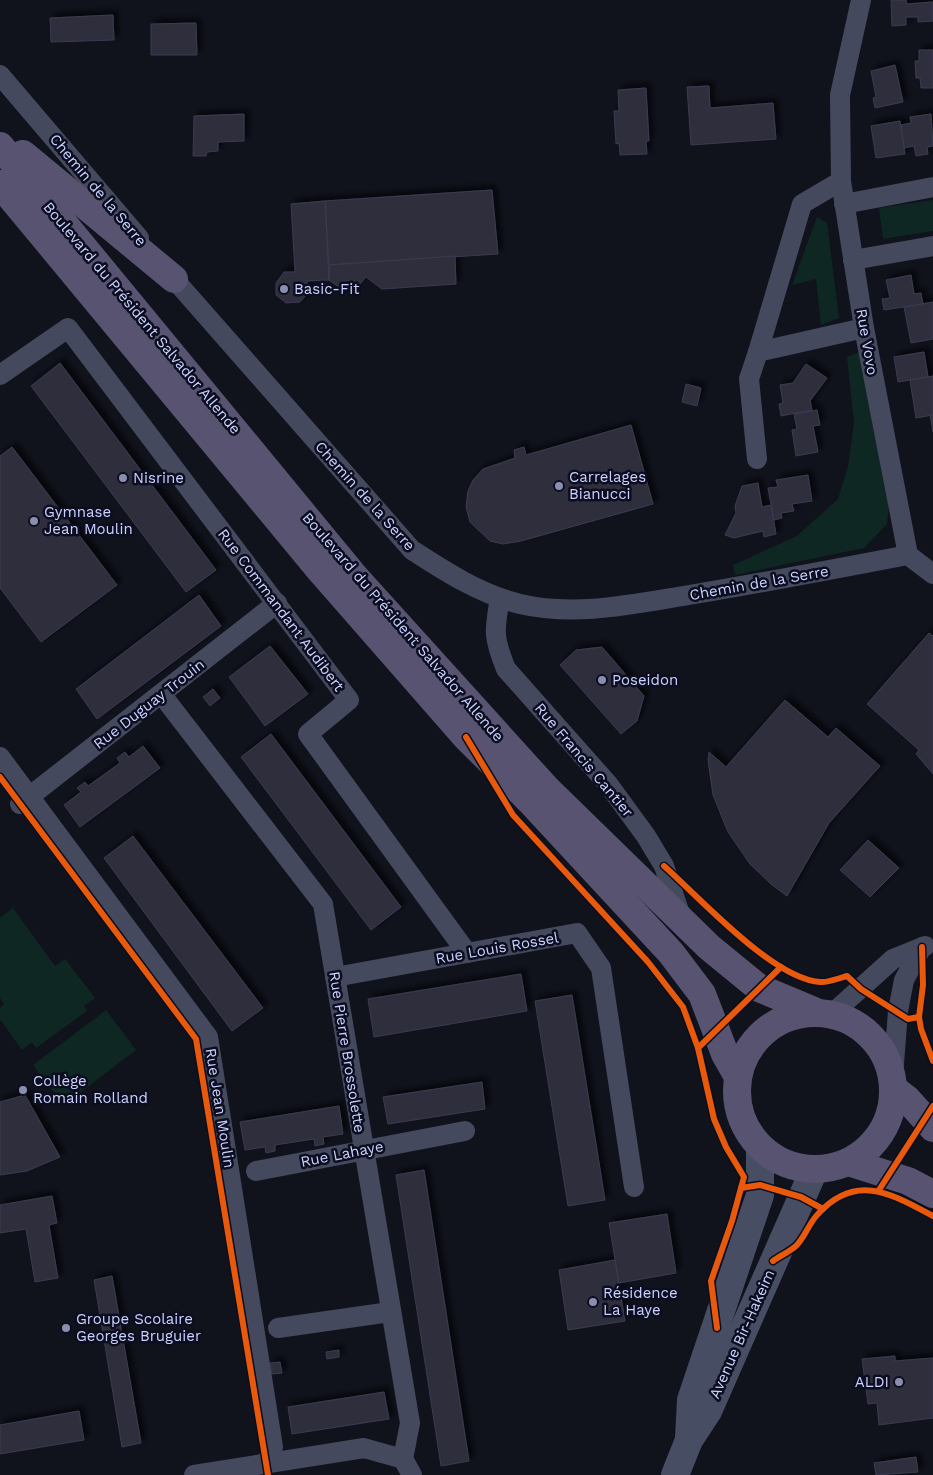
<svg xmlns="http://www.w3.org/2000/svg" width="933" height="1475" viewBox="0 0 933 1475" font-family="'Work Sans',sans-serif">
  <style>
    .green { fill: #0f2722 }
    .building { fill: #2e2f3e; stroke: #3a3c50; filter: url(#shadow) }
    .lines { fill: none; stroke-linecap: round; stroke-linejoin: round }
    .street { stroke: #45495d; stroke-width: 20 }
    .secondary { stroke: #474e63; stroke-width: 28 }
    .primary { stroke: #575370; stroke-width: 28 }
    .cycleway-casing { stroke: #0c0e20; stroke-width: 9 }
    .cycleway { stroke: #e8590c; stroke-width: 6 }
    .poi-dot { fill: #8a8fb0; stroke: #0c0e20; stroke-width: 2 }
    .labels { text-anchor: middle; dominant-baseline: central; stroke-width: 5; stroke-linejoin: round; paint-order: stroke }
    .street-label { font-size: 15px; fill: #cbd2ff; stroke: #0c0e20 }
    .poi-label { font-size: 15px; fill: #cbd2ff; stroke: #0c0e20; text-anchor: start }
  </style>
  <defs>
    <filter id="shadow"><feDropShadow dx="4.5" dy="-4.5" stdDeviation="2.5" flood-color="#0009"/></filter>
  </defs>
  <rect width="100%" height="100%" fill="#10121c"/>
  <g class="green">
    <path d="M933 200V231L883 239 879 208Z"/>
    <path d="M817 217 827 223 839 318 821 325 816 279 792 285Z"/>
    <path d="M860 352 890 496 887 524 864 548 735 575 733 565 797 536 838 499 848 466 854 423 847 357Z"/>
    <path d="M13 908 55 966 65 959 95 998 84 1006 87 1011 36 1048 32 1042 22 1050 0 1019V1008L4 1004 0 998V918Z"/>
    <path d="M106 1010 136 1050 64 1105 33 1065Z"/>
  </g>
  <g class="building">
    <path d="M891 0H906L907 4 933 2V21L918 22V17H906V25L892 26Z"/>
    <path d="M113 15 114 40 51 42 50 18Z"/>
    <path d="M196 23 197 55H151V24Z"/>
    <path d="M919 50H933V88H921L920 78H916L915 61H919Z"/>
    <path d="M895 65 903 102 875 108 873 98 876 97 871 71Z"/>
    <path d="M709 86 710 108 773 103 776 139 691 145 687 87Z"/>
    <path d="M646 88 649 141H646L647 154 620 155 619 143 616 144 614 111H619L618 90Z"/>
    <path d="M244 114V141L218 142V151L207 152 206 156H193L194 116Z"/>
    <path d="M931 114 933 146 927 147 928 154 916 156 914 146 904 148 901 125 911 123 910 117Z"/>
    <path d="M900 121 905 154 876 158 871 126Z"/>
    <path d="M492 190 498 254 329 265 325 201Z"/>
    <path d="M325 201 329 280 307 281V294L300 302 286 303 276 295V283L284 272H295L291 204Z"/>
    <path d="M455 256 456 284 382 289 366 277 360 284H354L347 280 340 288 329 280V265Z"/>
    <path d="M911 275 914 294 921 293 923 304 884 310 882 299 890 298 886 280Z"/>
    <path d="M933 302V339L911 343 904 307Z"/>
    <path d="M924 352 928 377 898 382 894 357Z"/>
    <path d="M60 363 216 570 186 592 31 386Z"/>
    <path d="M806 364 827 378 810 401 812 410 781 416 779 404 783 403 780 385 793 383Z"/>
    <path d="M933 376V415L916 418 910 380Z"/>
    <path d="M686 384 701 388 697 406 682 402Z"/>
    <path d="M817 410 820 425 813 426 818 452 796 456 792 430 797 429 794 414Z"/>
    <path d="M930 415H933V432Z"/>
    <path d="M631 425 653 504 521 541 503 544 490 541 470 522 466 507 468 491 473 480 483 469 515 458 514 450 524 447 526 455Z"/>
    <path d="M12 447 117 585 41 642 0 588V456Z"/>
    <path d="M808 475 812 501 792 504 794 511 781 513 782 518 774 520 768 488 778 487 776 480Z"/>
    <path d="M758 483 762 507 771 505 776 534 764 537 763 531 734 538 725 535 736 513 735 506 742 486Z"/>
    <path d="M199 595 221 626 97 719 76 689Z"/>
    <path d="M929 633 933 636V774L916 754 919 750 867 704Z"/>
    <path d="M270 646 308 694 265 726 229 677Z"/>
    <path d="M602 647 644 696 637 721 621 734 560 665 576 650Z"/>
    <path d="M213 689 220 698 210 706 203 697Z"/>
    <path d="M785 700 828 737 836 728 880 766 829 823 787 896 772 885 750 864 728 832 713 795 708 760 709 752 726 767Z"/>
    <path d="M271 734 401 907 371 930 241 757Z"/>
    <path d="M143 746 160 768 80 827 64 805 81 792 77 788 85 782 88 786 120 763 117 758 125 752 129 757Z"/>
    <path d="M133 836 263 1008 232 1031 104 858Z"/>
    <path d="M868 840 899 868 870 897 840 870Z"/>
    <path d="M521 974 527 1011 374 1037 368 999Z"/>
    <path d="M572 995 605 1200 568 1206 535 1001Z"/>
    <path d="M482 1082 485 1109 388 1124 383 1097Z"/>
    <path d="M25 1095 60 1157 27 1171 0 1175V1102Z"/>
    <path d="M339 1106 343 1134 323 1137 324 1144 315 1146 314 1139 275 1145V1151L266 1153 265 1147 245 1150 240 1122Z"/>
    <path d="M424 1170 469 1461 441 1466 396 1175Z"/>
    <path d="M52 1196 57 1223 49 1225 58 1278 35 1282 26 1229 0 1233V1205Z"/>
    <path d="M667 1214 676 1273 619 1283 609 1223Z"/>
    <path d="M615 1260 625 1321 568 1330 559 1270Z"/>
    <path d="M112 1276 141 1443 122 1447 94 1280Z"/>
    <path d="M339 1350V1357L327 1359 326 1352Z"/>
    <path d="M895 1356V1361L933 1358V1418L879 1425 877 1403 868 1404 862 1359Z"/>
    <path d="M280 1362 282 1373 272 1374 270 1363Z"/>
    <path d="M384 1392 389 1419 292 1434 288 1407Z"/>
    <path d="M79 1411 84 1440 0 1454V1425Z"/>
    <path d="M916 1457 918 1472 876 1475 874 1463Z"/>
  </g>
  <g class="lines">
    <g class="street">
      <path d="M861 0 840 95 841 181 864 328 908 555 933 574"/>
      <path d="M0 75 139 238"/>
      <path d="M844 204 933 187"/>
      <path d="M853 260 933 246"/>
      <path d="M166 270 412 550C446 572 480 594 520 604 576 617 633 604 689 595 762 583 835 569 908 555"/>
      <path d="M758 352 802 204 841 181"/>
      <path d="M0 375 68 328 349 700 308 734 467 953"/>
      <path d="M757 459 749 379 758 352 864 328"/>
      <path d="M500 598C494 631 493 637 506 669L608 784 646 836 664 866 681 917"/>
      <path d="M162 695 323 904 410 1423 403 1459"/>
      <path d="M0 757 208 1037 273 1447 266 1464"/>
      <path d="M20 804 277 603"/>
      <path d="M335 977 577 933 601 968 634 1187"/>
      <path d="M833 1013 893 959 925 946"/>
      <path d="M893 1077 898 1011 904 980 922 947"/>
      <path d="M256 1171 465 1131"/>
      <path d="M278 1328 390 1312"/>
      <path d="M194 1475 364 1448 403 1459 412 1475"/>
    </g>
    <g class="secondary">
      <path d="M689 1438 691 1400 760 1195V1148"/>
      <path d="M675 1475 689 1440 708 1411 814 1170"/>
    </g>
    <g class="primary">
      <path d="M0 146 355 577 546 788 709 947 759 988 814 1011"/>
      <path d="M23 154 174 279"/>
      <path d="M0 184 319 569 466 737 531 802 671 953 702 994 725 1054 737 1075"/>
      <circle cx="815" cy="1091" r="78"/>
      <path d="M894 1089 907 1099 933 1128"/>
      <path d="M848 1162 908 1181 933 1194"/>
    </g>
    <g class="cycleway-casing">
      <g id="cycleway">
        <path d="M466 737 513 815 648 962 683 1007 698 1048"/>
        <path d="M0 777 196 1039 268 1475"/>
        <path d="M664 866C700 898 773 979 820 982 828 983 839 978 847 976L861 989 908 1019 919 1017 921 1029 933 1061"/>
        <path d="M919 1017 923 985 922 947"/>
        <path d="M741 1188 760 1185 801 1197 823 1209"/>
        <path d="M879 1190 933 1106"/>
        <path d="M773 1261C780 1256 789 1252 796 1246 805 1237 809 1223 818 1214 856 1172 892 1194 933 1216"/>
        <path d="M717 1328 711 1281 732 1221 744 1177 726 1147 714 1119 698 1048 781 967"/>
      </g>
    </g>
    <use href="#cycleway" class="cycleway"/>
  </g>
  <g class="poi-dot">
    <circle cx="284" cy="289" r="5"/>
    <circle cx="123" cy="478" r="5"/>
    <circle cx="559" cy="486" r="5"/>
    <circle cx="34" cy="521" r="5"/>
    <circle cx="602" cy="680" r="5"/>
    <circle cx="23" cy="1090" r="5"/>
    <circle cx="593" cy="1302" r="5"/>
    <circle cx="66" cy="1328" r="5"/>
    <circle cx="899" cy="1382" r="5"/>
  </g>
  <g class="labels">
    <g class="street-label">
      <text transform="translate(98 190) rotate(50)">Chemin de la Serre</text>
      <text transform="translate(142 318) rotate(50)">Boulevard du Président Salvador Allende</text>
      <text transform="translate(867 342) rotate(80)">Rue Vovo</text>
      <text transform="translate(365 496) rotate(48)">Chemin de la Serre</text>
      <text transform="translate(759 583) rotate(-10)">Chemin de la Serre</text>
      <text transform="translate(281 610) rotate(53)">Rue Commandant Audibert</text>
      <text transform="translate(403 627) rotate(49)">Boulevard du Président Salvador Allende</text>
      <text transform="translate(149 704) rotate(-38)">Rue Duguay Trouin</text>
      <text transform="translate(584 760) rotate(50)">Rue Francis Cantier</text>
      <text transform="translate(497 948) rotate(-10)">Rue Louis Rossel</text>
      <text transform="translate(347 1052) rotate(81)">Rue Pierre Brossolette</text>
      <text transform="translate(220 1108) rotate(81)">Rue Jean Moulin</text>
      <text transform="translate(342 1154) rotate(-11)">Rue Lahaye</text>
      <text transform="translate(742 1334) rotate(-66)">Avenue Bir-Hakeim</text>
    </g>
    <g class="poi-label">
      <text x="294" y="289">Basic-Fit</text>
      <text x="569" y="477">Carrelages<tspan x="569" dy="17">Bianucci</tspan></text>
      <text x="133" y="478">Nisrine</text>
      <text x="44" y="512">Gymnase<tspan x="44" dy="17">Jean Moulin</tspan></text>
      <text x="612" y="680">Poseidon</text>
      <text x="33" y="1081">Collège<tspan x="33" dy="17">Romain Rolland</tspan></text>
      <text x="603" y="1293">Résidence<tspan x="603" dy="17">La Haye</tspan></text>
      <text x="76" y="1319">Groupe Scolaire<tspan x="76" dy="17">Georges Bruguier</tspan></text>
      <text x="889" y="1382" text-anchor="end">ALDI</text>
    </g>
  </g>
</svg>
